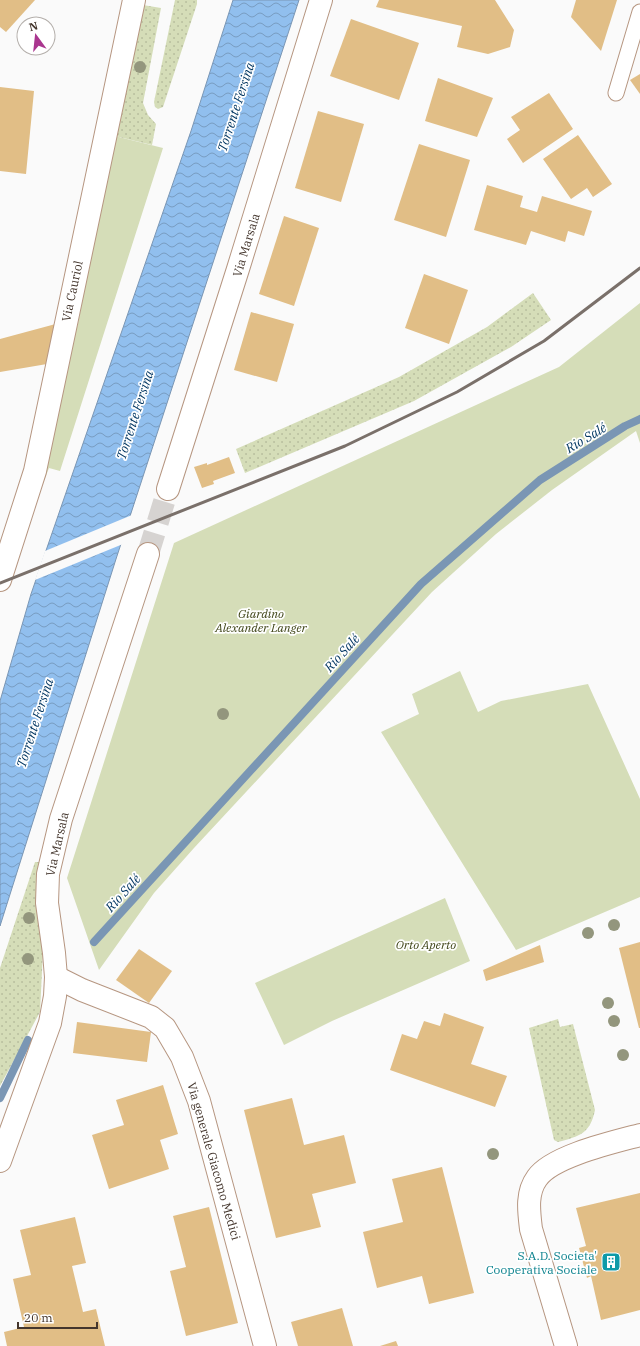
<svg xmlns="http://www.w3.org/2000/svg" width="640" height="1346" viewBox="0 0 640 1346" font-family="'IBM Plex Serif',serif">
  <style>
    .grass { fill: url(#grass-dots) }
    .green { fill: #d5ddb8 }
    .water { fill: url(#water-waves); stroke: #7a96b4 }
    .pier { fill: #fafafa }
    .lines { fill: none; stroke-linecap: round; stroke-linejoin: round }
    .stream { stroke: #7a96b4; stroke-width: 8 }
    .building { fill: #e1be86 }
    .street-tunnel { stroke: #d6d3d1; stroke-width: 22; stroke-dasharray: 22 11; stroke-linecap: butt }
    .lane-casing { stroke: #b69681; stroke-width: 17 }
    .street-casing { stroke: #b69681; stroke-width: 24 }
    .lane { stroke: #fff; stroke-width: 15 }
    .street { stroke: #fff; stroke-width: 22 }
    .rail { stroke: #7a706a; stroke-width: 3 }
    .tree { fill: #93967d }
    .labels { text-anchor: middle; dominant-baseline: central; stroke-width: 3.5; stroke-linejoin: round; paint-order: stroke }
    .street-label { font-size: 12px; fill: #44362d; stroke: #fff }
    .park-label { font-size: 12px; font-style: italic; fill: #3e4416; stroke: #fff }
    .culture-label { font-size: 12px; fill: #0d838f; stroke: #fff; text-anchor: end }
    .water-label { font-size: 13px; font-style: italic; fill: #043863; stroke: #fff }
  </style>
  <defs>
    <pattern id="grass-dots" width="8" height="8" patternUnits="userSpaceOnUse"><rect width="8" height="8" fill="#d5ddb8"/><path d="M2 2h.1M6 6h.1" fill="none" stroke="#b8be9e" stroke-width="1.8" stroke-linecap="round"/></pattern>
    <pattern id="water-waves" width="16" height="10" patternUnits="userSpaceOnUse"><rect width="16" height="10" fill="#91bfee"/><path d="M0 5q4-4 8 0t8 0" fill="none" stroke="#789cc1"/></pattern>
  </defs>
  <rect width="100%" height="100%" fill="#fafafa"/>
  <g class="grass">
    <path d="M175 0H197V4L163 107 158 109 155 107 154 102Z"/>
    <path d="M143 5 161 8 143 103 148 115 156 124 152 145 115 136Z"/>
    <path d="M533 293 551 320 511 347 414 401 245 473 236 449 399 377 487 327Z"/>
    <path d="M35 862H40L43 951 40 1012 0 1086V968Z"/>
    <path d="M558 1019 560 1027 573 1024 595 1110C590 1134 580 1136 558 1142L554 1140 529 1028Z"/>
  </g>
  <g class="green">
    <path d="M115 136 163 148 60 471 49 468 23 535 41 473 78 323Z"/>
    <path d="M640 303V443L636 431 552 490 496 534 432 592 194 848 154 893 99 970 67 878 174 543 559 367Z"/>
    <path d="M460 671 478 712 501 701 588 684 640 799V897L516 950 381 732 419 714 412 694Z"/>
    <path d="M445 898 470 961 332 1021 284 1045 255 983Z"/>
  </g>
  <path class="water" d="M233 0H299L116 559 0 926V701L31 594 191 131Z"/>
  <path class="pier" d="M132 515 123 544 35 580 45 551Z"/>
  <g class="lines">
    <g class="stream">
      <path d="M94 942 421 584 540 480 625 426 640 419"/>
      <path d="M0 1098 28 1040"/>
    </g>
  </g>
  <g class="building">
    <path d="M0 0H35L6 32 0 27Z"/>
    <path d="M379 0H495L514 30 510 47 488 54 457 47 462 26 376 7Z"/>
    <path d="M576 0H617L601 51 571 17Z"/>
    <path d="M351 19 419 43 399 100 330 76Z"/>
    <path d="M640 74V94L630 80Z"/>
    <path d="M438 78 493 98 477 137 425 121Z"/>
    <path d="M0 87 34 91 26 174 0 171Z"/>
    <path d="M549 93 573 129 523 163 507 139 520 130 511 117Z"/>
    <path d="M318 111 364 124 341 202 295 188Z"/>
    <path d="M578 135 612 184 593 197 587 188 571 199 543 159Z"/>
    <path d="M419 144 470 160 446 237 394 220Z"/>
    <path d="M487 185 523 196 520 207 537 212 542 196 592 211 584 236 568 231 565 242 531 231 526 245 474 230Z"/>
    <path d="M284 216 319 228 294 306 259 294Z"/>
    <path d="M424 274 468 290 449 344 405 328Z"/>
    <path d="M251 312 294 324 277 382 234 370Z"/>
    <path d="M63 322 47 364 0 372V339Z"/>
    <path d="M229 457 235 473 213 481 214 484 202 488 194 467 207 463V465Z"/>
    <path d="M640 942V1028H639L619 948Z"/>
    <path d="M540 945 544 962 486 981 483 970Z"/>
    <path d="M139 949 172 971 149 1003 116 980Z"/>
    <path d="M444 1013 484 1027 471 1064 507 1076 495 1107 390 1070 402 1034 417 1039 424 1021 440 1026Z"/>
    <path d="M77 1022 151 1032 147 1062 73 1053Z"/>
    <path d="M163 1085 178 1134 160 1140 169 1169 109 1189 92 1135 124 1125 116 1100Z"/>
    <path d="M292 1098 304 1145 344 1135 356 1183 312 1194 321 1227 276 1238 244 1110Z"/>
    <path d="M442 1167 474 1293 429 1304 422 1276 377 1288 363 1232 403 1222 392 1179Z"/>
    <path d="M640 1193V1310L601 1320 591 1276 587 1278 579 1248 586 1246 576 1208Z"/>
    <path d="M209 1207 238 1323 186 1336 170 1271 186 1267 173 1216Z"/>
    <path d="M75 1217 86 1263 72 1266 83 1312 96 1309 105 1346H7L4 1332 24 1327 13 1279 31 1275 20 1230Z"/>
    <path d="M342 1308 353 1346H298L291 1322Z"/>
    <path d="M396 1341 398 1346H380Z"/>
  </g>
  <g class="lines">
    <path class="street-tunnel" d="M148 554 168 489"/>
    <g class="lane-casing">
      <path id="lane" d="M616 93 640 12"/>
    </g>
    <g class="street-casing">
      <g id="street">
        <path d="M168 489 238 269 321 0"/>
        <path d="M0 580 35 471 134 0"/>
        <path d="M56 977 82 990 151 1017 165 1028 182 1057 199 1101 265 1346"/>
        <path d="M0 1161 50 1023 55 996 56 977 54 953 47 903 48 874 61 819 148 554"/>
        <path d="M566 1346 531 1229C529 1212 526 1193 537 1178 552 1156 614 1142 640 1135"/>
      </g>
    </g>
    <use href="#lane" class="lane"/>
    <use href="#street" class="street"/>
    <path class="rail" d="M0 583 345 446 457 392 544 341 640 268"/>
  </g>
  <g class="tree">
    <circle cx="140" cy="67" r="6"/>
    <circle cx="223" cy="714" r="6"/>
    <circle cx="29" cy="918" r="6"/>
    <circle cx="614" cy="925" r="6"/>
    <circle cx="588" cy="933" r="6"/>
    <circle cx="28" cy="959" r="6"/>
    <circle cx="608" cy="1003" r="6"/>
    <circle cx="614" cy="1021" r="6"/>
    <circle cx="623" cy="1055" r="6"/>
    <circle cx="493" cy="1154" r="6"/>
  </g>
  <defs>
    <g id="building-square" transform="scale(1)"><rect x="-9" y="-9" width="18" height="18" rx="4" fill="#0f9aa8" stroke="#fff"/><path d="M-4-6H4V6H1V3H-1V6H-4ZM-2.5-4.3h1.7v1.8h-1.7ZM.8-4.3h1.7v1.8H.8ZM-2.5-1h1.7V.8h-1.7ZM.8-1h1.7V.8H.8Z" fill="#fff"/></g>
  </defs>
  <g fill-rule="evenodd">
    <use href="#building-square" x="611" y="1262"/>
  </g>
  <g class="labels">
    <g class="street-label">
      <text transform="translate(246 245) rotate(-73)">Via Marsala</text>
      <text transform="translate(72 291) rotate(-78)">Via Cauriol</text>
      <text transform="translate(57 844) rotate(-77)">Via Marsala</text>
      <text transform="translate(214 1161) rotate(74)">Via generale Giacomo Medici</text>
    </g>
    <g class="park-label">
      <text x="261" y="613">Giardino<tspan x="261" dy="14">Alexander Langer</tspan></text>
      <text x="426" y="944">Orto Aperto</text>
    </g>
    <g class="culture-label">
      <text x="597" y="1255">S.A.D. Societa'<tspan x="597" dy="14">Cooperativa Sociale</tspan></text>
    </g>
    <g class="water-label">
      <text transform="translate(236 107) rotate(-72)">Torrente Fersina</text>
      <text transform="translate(135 415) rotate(-72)">Torrente Fersina</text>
      <text transform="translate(586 438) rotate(-31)">Rio Salé</text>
      <text transform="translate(342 653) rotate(-48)">Rio Salé</text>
      <text transform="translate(35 723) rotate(-72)">Torrente Fersina</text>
      <text transform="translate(123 893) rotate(-48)">Rio Salé</text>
    </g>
  </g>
  <g transform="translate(36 36) rotate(345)"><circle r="19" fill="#ffffff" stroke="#b4afab"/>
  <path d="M0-3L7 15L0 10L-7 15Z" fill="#aa368f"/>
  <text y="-6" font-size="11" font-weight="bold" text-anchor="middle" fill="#44362d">N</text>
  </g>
  <path d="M18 1322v6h79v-6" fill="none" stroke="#44362d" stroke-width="2"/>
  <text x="24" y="1322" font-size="12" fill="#44362d" stroke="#ffffff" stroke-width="3" paint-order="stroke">20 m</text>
</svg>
